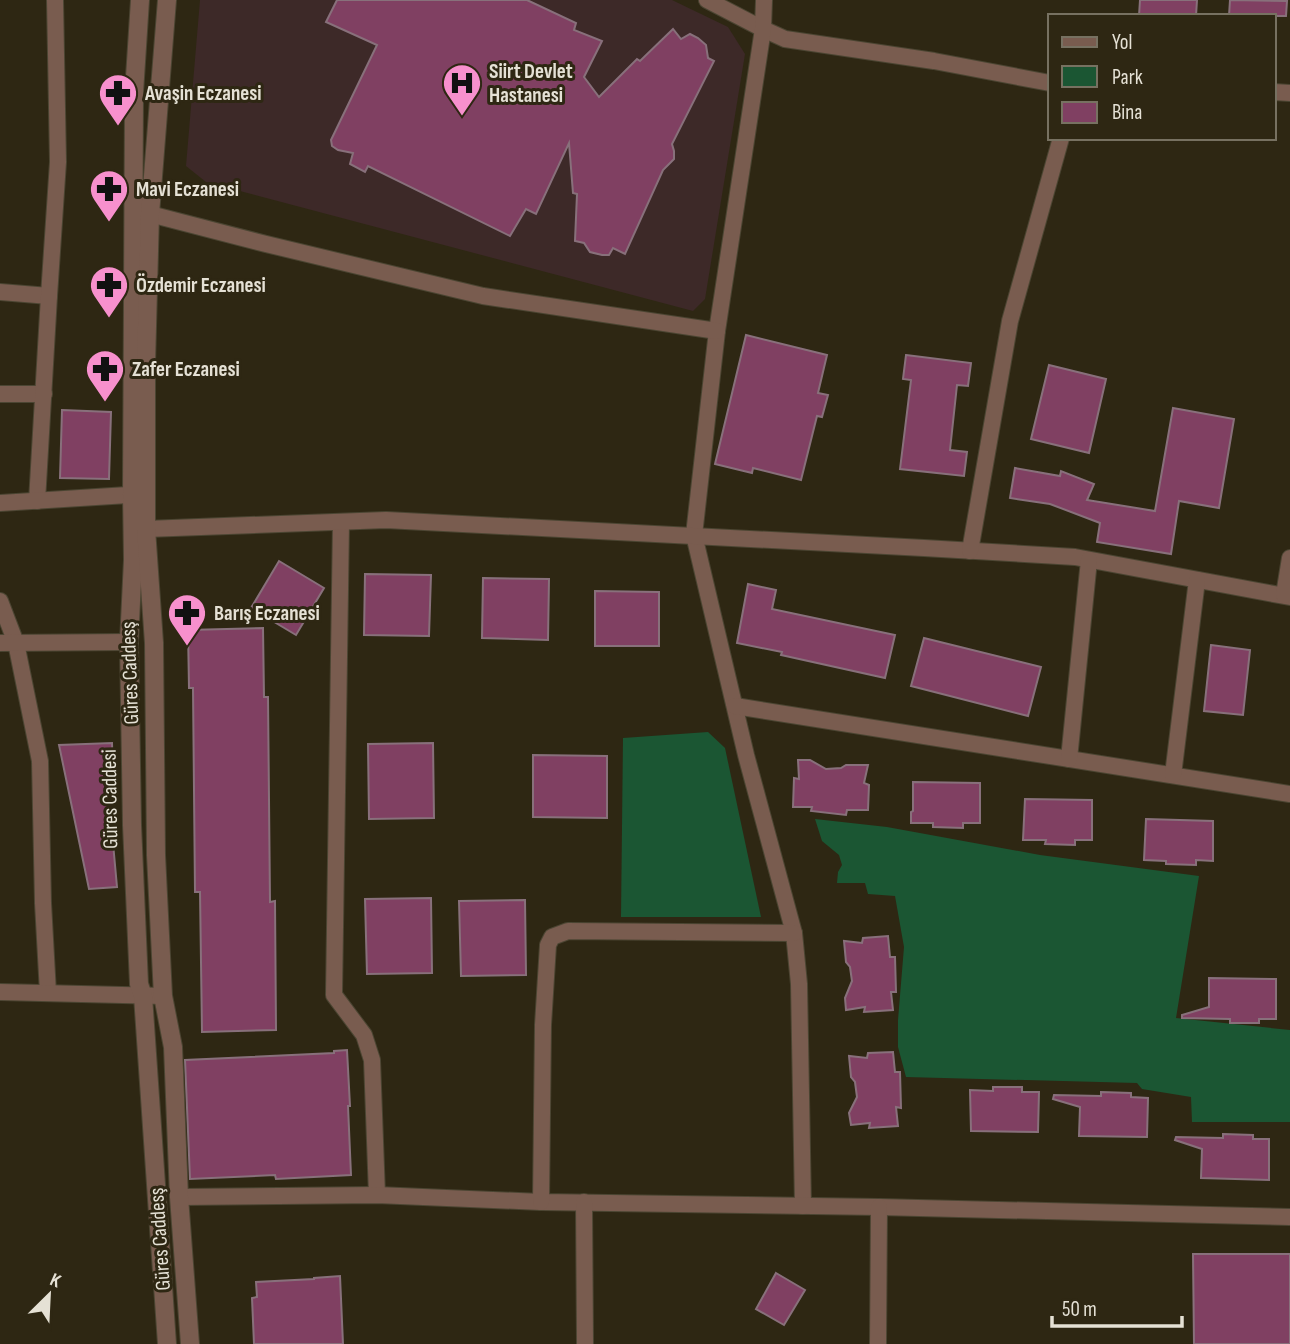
<svg xmlns="http://www.w3.org/2000/svg" width="1290" height="1344" viewBox="0 0 1290 1344" font-family="'Sofia Sans Condensed',sans-serif">
  <style>
    .medical { fill: #3d2928 }
    .green { fill: #1b5633 }
    .building { fill: #804062; stroke: #88707b; stroke-width: 2 }
    .lines { fill: none; stroke-linecap: round; stroke-linejoin: round }
    .minor-casing { stroke: #4b4532; stroke-width: 18 }
    .tertiary-casing { stroke: #4b4532; stroke-width: 20 }
    .minor { stroke: #795c4f; stroke-width: 16 }
    .tertiary { stroke: #795c4f; stroke-width: 18 }
    .labels { text-anchor: middle; dominant-baseline: central; stroke-width: 6; stroke-linejoin: round; paint-order: stroke }
    .poi-label { font-size: 21px; font-weight: bold; fill: #e5e1d5; stroke: #2e2713; text-anchor: start }
    .street-label { font-size: 21px; fill: #e5e1d5; stroke: #2e2713 }
  </style>
  <rect width="100%" height="100%" fill="#2e2713"/>
  <path class="medical" d="M200 0H672L728 27 745 54 705 299 693 311 206 182 186 166Z"/>
  <g class="green">
    <path d="M708 732 725 748 761 917H621L623 738Z"/>
    <path d="M815 819 887 827 1040 855 1199 876 1176 1018 1290 1030V1122H1192L1191 1097 1142 1089 1137 1083 906 1077 898 1047V1020L904 947 895 896 868 894 865 883H837L838 872 842 865 839 855 822 841Z"/>
  </g>
  <g class="building">
    <path d="M337 0H527L576 23 574 30 602 41 584 77 599 97 637 59 640 61 673 29 681 39 690 34 698 38 706 45 708 58 714 61 672 144 674 151V159L663 170 625 254 613 248 609 255H602L590 252 584 243 575 241 577 194 573 193 569 143 536 214 526 209 510 236 368 166 365 172 350 164 353 153 338 150 332 146 331 140 377 45 326 22Z"/>
    <path d="M1140 0H1197L1196 16H1139Z"/>
    <path d="M1230 0 1287 1 1286 16H1229Z"/>
    <path d="M746 335 827 355 818 393 828 395 822 417 817 416 801 480 753 468 752 473 715 464Z"/>
    <path d="M906 355 971 363 968 386 957 385 950 450 967 452 964 476 900 469 911 380 903 379Z"/>
    <path d="M1049 365 1106 379 1089 453 1031 439Z"/>
    <path d="M1173 408 1234 419 1219 508 1179 501 1171 554 1097 542 1100 523 1050 504 1010 498 1015 468 1060 476 1061 471 1094 484 1087 500 1155 511Z"/>
    <path d="M62 410 111 412 109 479 60 478Z"/>
    <path d="M279 561 324 588 296 635 251 608Z"/>
    <path d="M365 574 431 575 429 636 364 635Z"/>
    <path d="M483 578 549 579 548 640 482 638Z"/>
    <path d="M748 584 776 590 772 609 895 635 885 678 781 655 782 652 737 643Z"/>
    <path d="M595 591 659 592V646H595Z"/>
    <path d="M263 628 264 697H268L270 902 275 901 276 1030 202 1032 200 892H195L193 688H189L188 630Z"/>
    <path d="M924 638 1041 667 1028 716 911 686Z"/>
    <path d="M1211 645 1250 650 1243 715 1204 711Z"/>
    <path d="M112 743 115 832H112L117 887 89 889 59 745Z"/>
    <path d="M433 743 434 818 369 819 368 744Z"/>
    <path d="M533 755 607 756V818L533 817Z"/>
    <path d="M798 760H810L826 769 841 768 846 765H868L864 783 869 785 868 810H847L846 815 811 811 812 807H793L794 778 799 779Z"/>
    <path d="M913 782 980 783V823H963V828L933 827V823H911V812L913 811Z"/>
    <path d="M1025 799 1092 800V840H1075V845L1045 844 1046 840H1023Z"/>
    <path d="M1146 819 1213 821V861L1196 860V865L1166 864V861L1144 860Z"/>
    <path d="M431 898 432 973 367 974 365 899Z"/>
    <path d="M525 900 526 975 461 976 459 901Z"/>
    <path d="M888 936 890 957H895L896 992H891L893 1010 864 1012 865 1007 846 1010 845 998 852 981 850 967 846 962 844 941 862 943 863 938Z"/>
    <path d="M1209 978 1276 979V1019H1259V1023H1230V1019L1182 1018V1015L1209 1007Z"/>
    <path d="M347 1050 350 1106H348L351 1175 276 1179 275 1175 190 1179 185 1060 334 1053V1051Z"/>
    <path d="M893 1052 895 1072H900L901 1108 896 1107 898 1126 869 1128 870 1123 851 1125 849 1113 857 1097 855 1082 851 1077 849 1056 867 1058 868 1053Z"/>
    <path d="M993 1087H1022V1092H1039L1038 1132 971 1131 970 1090 993 1091Z"/>
    <path d="M1101 1092 1131 1093V1097L1148 1098 1147 1137 1079 1136 1080 1107 1053 1099 1054 1095 1101 1096Z"/>
    <path d="M1223 1134 1253 1135V1139H1269V1180L1201 1178 1202 1149 1175 1140 1176 1137 1223 1138Z"/>
    <path d="M1193 1254H1290V1344H1194Z"/>
    <path d="M776 1273 805 1290 784 1325 756 1309Z"/>
    <path d="M340 1276 343 1344H254L252 1298 257 1297 256 1282 314 1279V1278Z"/>
  </g>
  <g class="lines">
    <g class="minor-casing">
      <g id="minor">
        <path d="M707 0 763 29 785 39 934 61 1050 83"/>
        <path d="M764 0 763 29 717 331 694 535 746 755 794 933 799 984 803 1206"/>
        <path d="M1274 92 1290 93"/>
        <path d="M150 214 266 244 483 296 717 331"/>
        <path d="M0 292 49 296"/>
        <path d="M0 394H44"/>
        <path d="M37 501 49 296 58 162 55 0"/>
        <path d="M0 503 144 494"/>
        <path d="M341 522 334 995 364 1035 372 1060 377 1195"/>
        <path d="M146 529 386 520 924 548 1075 557 1290 597"/>
        <path d="M970 551 1010 321 1061 138"/>
        <path d="M1284 595 1290 558"/>
        <path d="M0 601 16 643 40 761 43 903 48 993"/>
        <path d="M0 643 129 642"/>
        <path d="M735 706 1290 794"/>
        <path d="M1069 759 1089 560"/>
        <path d="M1173 775 1197 580"/>
        <path d="M0 992 163 996"/>
        <path d="M179 1197 377 1195 541 1202 879 1207 1290 1217"/>
        <path d="M541 1202 543 1025 548 945 552 937 568 931 794 933"/>
        <path d="M584 1202 585 1344"/>
        <path d="M878 1344 879 1207"/>
      </g>
    </g>
    <g class="tertiary-casing">
      <g id="tertiary">
        <path d="M140 0 134 93 132 495 133 560 129 642 132 825 139 984 143 996 167 1344"/>
        <path d="M167 0 150 214 146 364V529L154 643 156 855 163 996 173 1047 179 1197 190 1344"/>
      </g>
    </g>
    <use href="#minor" class="minor"/>
    <use href="#tertiary" class="tertiary"/>
  </g>
  <defs>
    <g id="hospital-pin" transform="scale(2.0125)"><path d="M0 17L-7.5 6A9.5 9.5 0 1 1 7.5 6Z" fill="#f790cd" stroke="#2e2713"/><path d="M-5-5h3v3.5h4V-5h3V5h-3V1.5h-4V5h-3Z" fill="#111"/></g>
    <g id="pharmacy-pin" transform="scale(2.0125)"><path d="M0 17L-7.5 6A9.5 9.5 0 1 1 7.5 6Z" fill="#f790cd" stroke="#2e2713"/><path d="M-2-6h4v4h4v4h-4v4h-4v-4h-4v-4h4Z" fill="#111"/></g>
  </defs>
  <g fill-rule="evenodd">
    <use href="#hospital-pin" x="462" y="83"/>
    <use href="#pharmacy-pin" x="118" y="93"/>
    <use href="#pharmacy-pin" x="109" y="189"/>
    <use href="#pharmacy-pin" x="109" y="285"/>
    <use href="#pharmacy-pin" x="105" y="369"/>
    <use href="#pharmacy-pin" x="187" y="613"/>
  </g>
  <g class="labels">
    <g class="poi-label">
      <text x="489" y="71">Siirt Devlet<tspan x="489" dy="24">Hastanesi</tspan></text>
      <text x="145" y="93">Avaşin Eczanesi</text>
      <text x="136" y="189">Mavi Eczanesi</text>
      <text x="136" y="285">Özdemir Eczanesi</text>
      <text x="132" y="369">Zafer Eczanesi</text>
      <text x="214" y="613">Barış Eczanesi</text>
    </g>
    <g class="street-label">
      <text transform="translate(130 673) rotate(-92)">Güres Caddesş</text>
      <text transform="translate(110 799) rotate(-91)">Güres Caddesi</text>
      <text transform="translate(160 1239) rotate(-94)">Güres Caddesş</text>
    </g>
  </g>
  <rect x="1048" y="14" width="228" height="126" fill="#2e2713" stroke="#777161" stroke-width="2"/>
  <rect x="1062" y="37" width="35" height="10" fill="#795c4f" stroke="#777161" stroke-width="2"/>
  <text x="1112" y="49" font-size="21" fill="#e5e1d5">Yol</text>
  <rect x="1062" y="66" width="35" height="21" fill="#1b5633" stroke="#777161" stroke-width="2"/>
  <text x="1112" y="84" font-size="21" fill="#e5e1d5">Park</text>
  <rect x="1062" y="102" width="35" height="21" fill="#804062" stroke="#777161" stroke-width="2"/>
  <text x="1112" y="119" font-size="21" fill="#e5e1d5">Bina</text>
  <g transform="translate(49 1295) rotate(24)" stroke="#2e2713" stroke-width="5" paint-order="stroke">
  <path d="M0-5L12 26L0 18L-12 26Z" fill="#e5e1d5"/>
  <text y="-10" font-size="19" font-weight="bold" text-anchor="middle" fill="#e5e1d5">K</text>
  </g>
  <path d="M1052 1316v10h130v-10" fill="none" stroke="#e5e1d5" stroke-width="3.5"/>
  <text x="1062" y="1316" font-size="21" fill="#e5e1d5" stroke="#2e2713" stroke-width="5" paint-order="stroke">50 m</text>
</svg>
